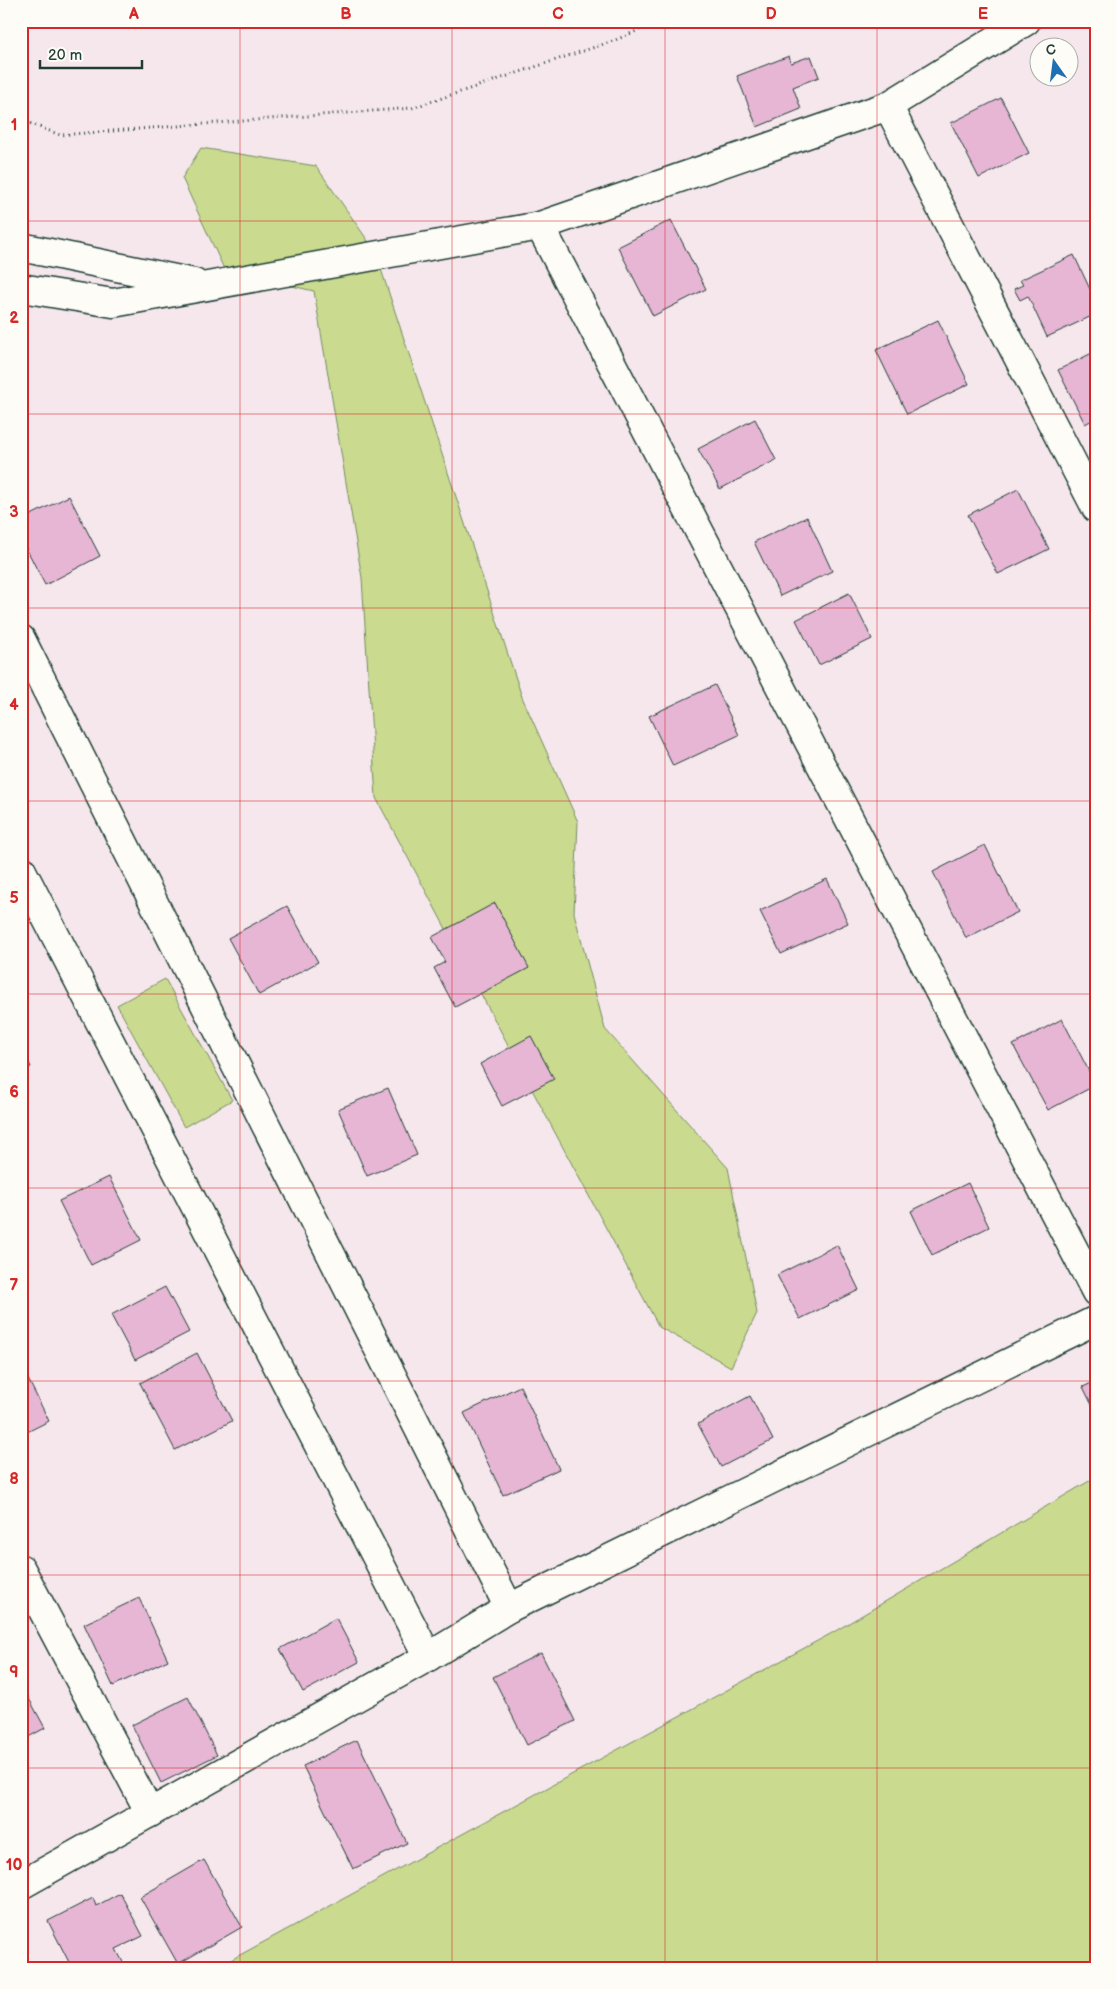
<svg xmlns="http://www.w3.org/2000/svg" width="1117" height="1989" viewBox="0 0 1117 1989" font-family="'Balsamiq Sans',sans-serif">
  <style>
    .green { fill: #cada8f; stroke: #748c62 }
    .building { fill: #e7b6d5; stroke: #1f3d34 }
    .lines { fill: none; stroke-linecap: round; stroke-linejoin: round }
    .minor-casing { stroke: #1f3d34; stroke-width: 31 }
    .path { stroke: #1f3d34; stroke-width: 3; stroke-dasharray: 1 4; stroke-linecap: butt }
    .minor { stroke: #fdfcf7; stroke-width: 28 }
    .grid { fill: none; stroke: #d62828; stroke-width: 1; stroke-opacity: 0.55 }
    .neatline { fill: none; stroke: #d62828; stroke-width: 2 }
    .grid-label { font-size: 16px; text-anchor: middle; font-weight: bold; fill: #d62828 }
  </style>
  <rect width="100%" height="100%" fill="#f6e7ed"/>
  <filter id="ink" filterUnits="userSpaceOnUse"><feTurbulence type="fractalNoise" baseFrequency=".02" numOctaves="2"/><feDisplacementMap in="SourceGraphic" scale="10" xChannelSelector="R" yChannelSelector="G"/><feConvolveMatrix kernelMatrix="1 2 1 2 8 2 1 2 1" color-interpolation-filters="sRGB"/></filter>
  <g filter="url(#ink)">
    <g class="green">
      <path d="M201 148 316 166 375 251 522 697 578 822 574 913 605 1029 728 1168 757 1313 731 1367 659 1327 376 798 362 578 314 291 225 271 182 178Z"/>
      <path d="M165 979 232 1100 184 1127 117 1005Z"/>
      <path d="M1096 1477V1968H216L832 1633Z"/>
    </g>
    <g class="building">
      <path d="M789 56 791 63 811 56 819 77 793 87 801 109 757 127 737 76Z"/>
      <path d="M1001 98 1029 153 979 178 951 123Z"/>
      <path d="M671 220 706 289 653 316 618 247Z"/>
      <path d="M1074 255 1096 302V314L1047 337 1028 296 1020 300 1014 289 1023 285 1020 280Z"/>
      <path d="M938 320 969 384 907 414 876 350Z"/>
      <path d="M1096 351V418L1085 424 1058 370Z"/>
      <path d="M755 419 776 460 720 489 698 449Z"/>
      <path d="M1018 489 1049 549 998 574 968 515Z"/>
      <path d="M69 496 100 556 45 585 21 538V520Z"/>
      <path d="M807 517 832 571 780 596 754 542Z"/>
      <path d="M849 593 872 639 819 665 796 620Z"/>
      <path d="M715 685 739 735 673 766 649 716Z"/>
      <path d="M985 845 1018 912 966 938 933 872Z"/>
      <path d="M827 879 848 923 781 954 760 911Z"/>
      <path d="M495 903 529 968 455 1007 434 968 445 962 432 937Z"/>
      <path d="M287 906 318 962 259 995 228 938Z"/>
      <path d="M1062 1019 1096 1085 1048 1110 1013 1045Z"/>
      <path d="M531 1036 554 1079 502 1106 480 1064Z"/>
      <path d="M21 1046 31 1067 21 1071Z"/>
      <path d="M388 1088 417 1155 367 1176 338 1109Z"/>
      <path d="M109 1177 141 1240 91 1265 59 1201Z"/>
      <path d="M968 1183 989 1227 932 1255 911 1211Z"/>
      <path d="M837 1245 859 1290 800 1319 777 1275Z"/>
      <path d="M165 1287 189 1332 135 1360 111 1315Z"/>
      <path d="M197 1353 232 1421 175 1450 140 1383Z"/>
      <path d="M24 1371 49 1421 21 1435V1372Z"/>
      <path d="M1096 1381V1413L1083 1387Z"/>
      <path d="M520 1386 559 1469 503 1495 464 1413Z"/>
      <path d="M750 1396 773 1440 721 1467 698 1424Z"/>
      <path d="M139 1598 168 1660 113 1686 84 1624Z"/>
      <path d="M336 1618 359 1662 303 1692 280 1649Z"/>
      <path d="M541 1653 575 1721 527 1745 493 1677Z"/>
      <path d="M21 1684 45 1728 21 1741Z"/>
      <path d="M188 1697 217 1755 161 1783 132 1725Z"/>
      <path d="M357 1740 407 1843 353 1869 303 1766Z"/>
      <path d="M204 1860 242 1927 178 1964 140 1897Z"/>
      <path d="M120 1893 143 1936 116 1949 126 1968H72L48 1921 93 1898 96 1906Z"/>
    </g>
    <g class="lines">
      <g class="minor-casing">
        <g id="minor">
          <path d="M888 106 1096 508"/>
          <path d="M540 226 1096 1292"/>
          <path d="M21 247 194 283"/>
          <path d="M21 288 113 303 540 226 888 106 1026 21"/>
          <path d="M21 639 509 1608"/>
          <path d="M21 869 428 1657 21 1885"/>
          <path d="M21 1569 150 1813"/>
          <path d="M428 1657 509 1608 1096 1320"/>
        </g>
      </g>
      <path class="path" d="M21 120 60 135 412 108 613 41 660 21"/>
      <use href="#minor" class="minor"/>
    </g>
  </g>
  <path class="grid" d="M240 21V1968M452 21V1968M665 21V1968M877 21V1968M21 221H1096M21 414H1096M21 608H1096M21 801H1096M21 994H1096M21 1188H1096M21 1381H1096M21 1575H1096M21 1768H1096"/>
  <rect width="1117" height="1989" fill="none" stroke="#fdfcf7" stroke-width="55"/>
  <g transform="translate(1054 62) rotate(346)"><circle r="24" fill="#fdfcf7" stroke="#a4b0a9"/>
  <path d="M0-4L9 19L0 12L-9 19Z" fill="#1f6fb2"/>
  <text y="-8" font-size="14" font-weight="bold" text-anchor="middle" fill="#1f3d34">С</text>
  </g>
  <path d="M40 60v8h102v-8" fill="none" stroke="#1f3d34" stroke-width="2.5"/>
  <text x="48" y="60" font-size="15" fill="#1f3d34" stroke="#fdfcf7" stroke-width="4" paint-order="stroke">20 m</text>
  <rect x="28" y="28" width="1062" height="1934" class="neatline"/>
  <g class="grid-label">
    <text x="134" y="19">A</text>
    <text x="346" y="19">B</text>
    <text x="558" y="19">C</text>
    <text x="771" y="19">D</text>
    <text x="983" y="19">E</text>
    <text x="14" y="130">1</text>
    <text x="14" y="323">2</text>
    <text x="14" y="517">3</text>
    <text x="14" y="710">4</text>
    <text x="14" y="903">5</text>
    <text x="14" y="1097">6</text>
    <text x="14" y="1290">7</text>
    <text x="14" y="1484">8</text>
    <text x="14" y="1677">9</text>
    <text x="14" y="1870">10</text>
  </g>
</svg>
